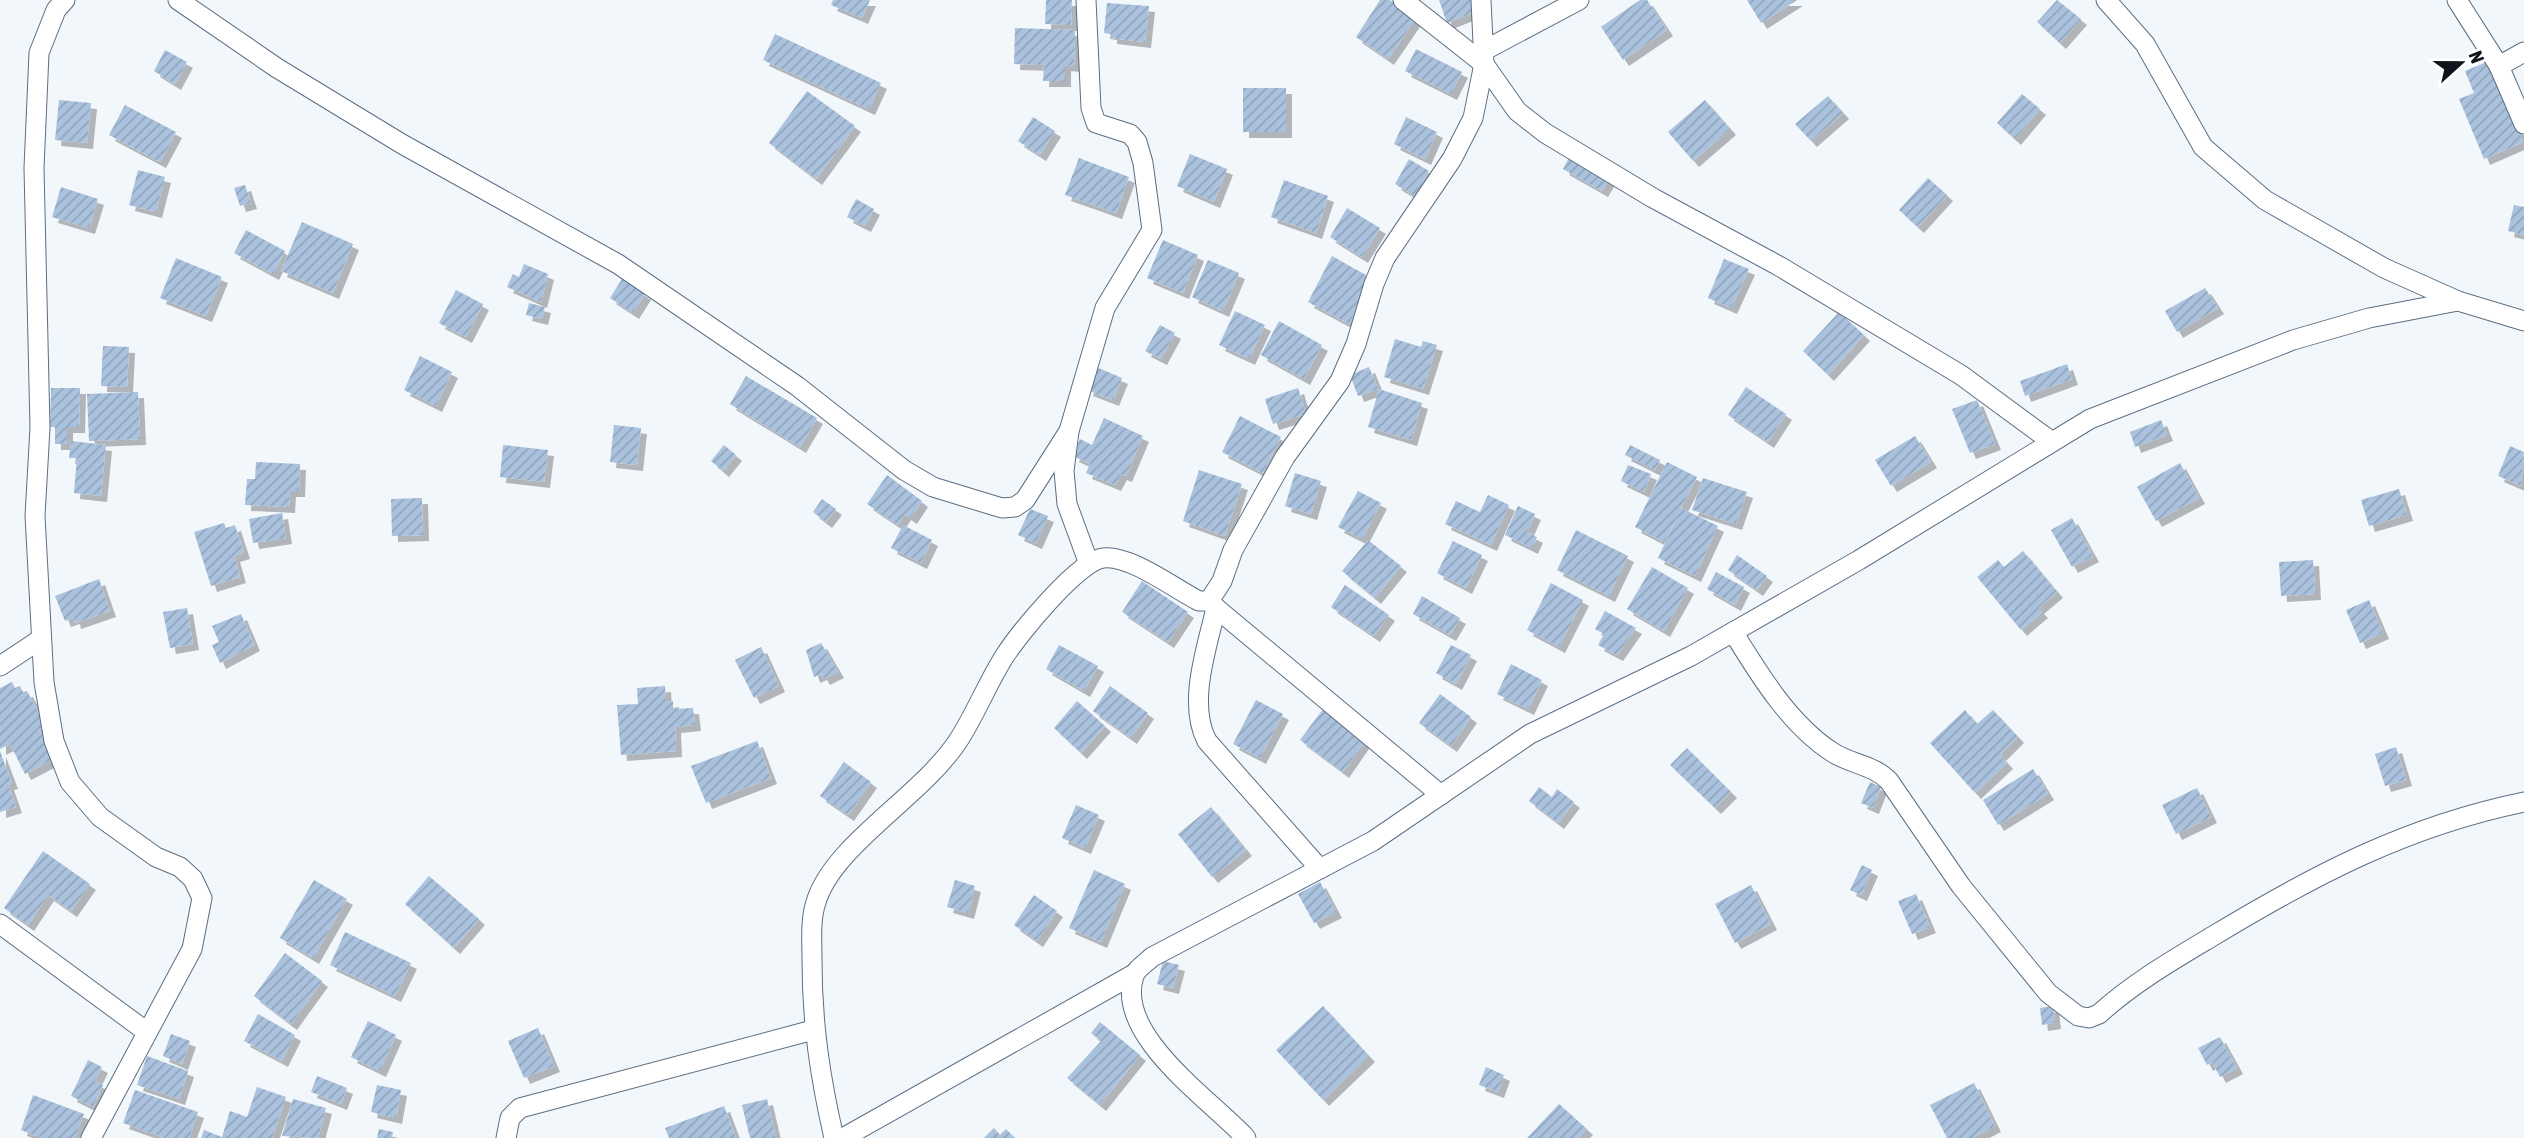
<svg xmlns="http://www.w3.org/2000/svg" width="2524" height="1138" viewBox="0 0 2524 1138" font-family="'Asap Condensed',sans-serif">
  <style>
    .building { fill: url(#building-hatch); filter: url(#shadow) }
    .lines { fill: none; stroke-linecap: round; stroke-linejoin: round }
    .minor-casing { stroke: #5c6e83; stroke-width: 21 }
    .minor { stroke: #fff; stroke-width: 19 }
  </style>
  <defs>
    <pattern id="building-hatch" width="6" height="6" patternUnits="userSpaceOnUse" patternTransform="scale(1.75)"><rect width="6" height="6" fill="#aac2dd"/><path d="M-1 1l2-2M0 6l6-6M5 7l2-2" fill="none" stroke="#91a6bd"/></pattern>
    <filter id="shadow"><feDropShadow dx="6" dy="6" stdDeviation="0" flood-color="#0004"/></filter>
  </defs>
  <rect width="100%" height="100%" fill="#f2f7fc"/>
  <g class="building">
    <path d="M833 0H870L862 18 831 5Z"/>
    <path d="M1046 0H1072L1071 25 1045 24Z"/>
    <path d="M1380 0H1390L1416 18 1388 59 1356 37Z"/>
    <path d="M1439 0H1473L1477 11 1447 23Z"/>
    <path d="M1640 0H1647L1667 30 1623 60 1601 27Z"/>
    <path d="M1747 0H1797L1761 23Z"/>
    <path d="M2057 0 2081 19 2060 43 2037 22Z"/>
    <path d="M1107 3 1149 6 1145 42 1111 38V34L1104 33Z"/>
    <path d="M1015 28 1075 30 1074 66 1065 65V81H1043L1044 65 1014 64Z"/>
    <path d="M775 34 881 83 869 109 763 60Z"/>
    <path d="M1416 49 1462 72 1451 94 1405 71Z"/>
    <path d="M165 50 187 62 175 84 154 71Z"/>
    <path d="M2489 61 2523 142 2484 159 2459 99 2474 93 2465 71Z"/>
    <rect x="1243" y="88" width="43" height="44"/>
    <path d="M807 91 855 126 816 179 769 143Z"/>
    <path d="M2022 94 2040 109 2015 139 1997 123Z"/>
    <path d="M1828 96 1843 113 1811 141 1795 124Z"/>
    <path d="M59 100 91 103 87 143 55 140Z"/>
    <path d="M1705 100 1730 129 1693 161 1668 132Z"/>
    <path d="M125 105 176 132 160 162 109 135Z"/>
    <path d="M1033 117 1055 131 1040 155 1018 141Z"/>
    <path d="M1406 117 1437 132 1425 159 1394 144Z"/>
    <path d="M1190 154 1227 169 1214 202 1177 186Z"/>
    <path d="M1571 154 1611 176 1602 191 1563 169Z"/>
    <path d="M1079 158 1129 177 1116 213 1065 195Z"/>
    <path d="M1409 159 1429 171 1415 196 1395 184Z"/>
    <path d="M138 170 165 177 156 212 129 205Z"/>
    <path d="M1928 178 1947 195 1918 227 1899 210Z"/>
    <path d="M1284 180 1328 196 1316 233 1271 217Z"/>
    <path d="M245 185 251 203 240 206 234 188Z"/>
    <path d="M61 187 98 199 89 228 52 217Z"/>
    <path d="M856 199 874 209 865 226 847 217Z"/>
    <path d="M2514 205 2524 207V235L2508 231Z"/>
    <path d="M1347 208 1380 228 1362 257 1330 237Z"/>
    <path d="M302 222 353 244 333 293 281 271Z"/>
    <path d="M246 230 285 251 273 274 234 253Z"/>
    <path d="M1163 240 1198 255 1183 293 1147 278Z"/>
    <path d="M1332 256 1373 279 1349 324 1308 302Z"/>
    <path d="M176 258 222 277 206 316 160 298Z"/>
    <path d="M1724 259 1749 269 1731 308 1708 298Z"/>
    <path d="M1208 260 1239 273 1223 311 1192 297Z"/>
    <path d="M524 264 548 274 541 302 507 287 513 274 519 277Z"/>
    <path d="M622 279 645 294 633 313 610 298Z"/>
    <path d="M2205 288 2218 308 2177 332 2165 311Z"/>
    <path d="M456 290 483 304 466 337 439 323Z"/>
    <path d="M529 303 545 307 542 319 526 315Z"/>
    <path d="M1235 311 1265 325 1249 359 1219 345Z"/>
    <path d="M1839 312 1864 335 1828 375 1803 351Z"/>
    <path d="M1279 321 1322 345 1304 379 1261 355Z"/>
    <path d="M1160 325 1175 333 1161 359 1145 351Z"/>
    <path d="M1395 339 1421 347 1423 341 1437 345 1423 389 1384 377Z"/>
    <path d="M103 346 129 347 127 387 101 386Z"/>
    <path d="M420 356 452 372 436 406 404 390Z"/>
    <path d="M2067 364 2072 379 2025 396 2020 381Z"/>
    <path d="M1096 367 1122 378 1113 400 1087 390Z"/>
    <path d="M1369 367 1378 389 1358 396 1350 375Z"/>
    <path d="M746 376 817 418 800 447 730 404Z"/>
    <path d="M1746 387 1786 414 1768 442 1728 415Z"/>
    <path d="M51 388H80L79 427H67V444H55V427H50Z"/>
    <path d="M1298 388 1306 414 1273 424 1265 399Z"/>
    <path d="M1379 389 1422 403 1411 440 1368 427Z"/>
    <path d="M138 392 140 439 89 441 87 394Z"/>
    <path d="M1977 400 1995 444 1970 453 1952 409Z"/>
    <path d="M1240 416 1281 437 1263 473 1222 452Z"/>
    <path d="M1104 418 1143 436 1126 476 1121 474 1115 485 1086 473 1090 464 1073 456 1080 439 1092 445Z"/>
    <path d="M2161 420 2167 435 2135 447 2130 432Z"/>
    <path d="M614 425 641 428 637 465 610 462Z"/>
    <path d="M1915 436 1931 462 1891 486 1875 460Z"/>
    <path d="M71 441 106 445 101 496 74 493 77 458H69Z"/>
    <path d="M503 445 548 450 544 482 500 477Z"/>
    <path d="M724 445 736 455 723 471 711 461Z"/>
    <path d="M1630 445 1660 460 1655 470 1625 455Z"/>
    <path d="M2510 446 2524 452 2521 486 2498 476Z"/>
    <path d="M256 462 300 464 299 491H290L289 507 245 505 247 479H255Z"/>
    <path d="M1667 462 1697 477 1681 508 1718 526 1695 576 1658 558 1680 511 1664 542 1635 527Z"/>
    <path d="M2180 463 2199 498 2156 521 2137 487Z"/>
    <path d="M1628 465 1651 474 1644 492 1621 481Z"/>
    <path d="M1199 470 1242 484 1225 536 1183 521Z"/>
    <path d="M1295 473 1321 481 1311 514 1285 506Z"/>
    <path d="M887 475 922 501 911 518 905 514 898 525 867 504Z"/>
    <path d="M1703 478 1747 492 1736 524 1692 510Z"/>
    <path d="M2399 489 2407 515 2369 526 2361 500Z"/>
    <path d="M1358 491 1381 503 1362 539 1338 527Z"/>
    <path d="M1488 495 1509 505 1491 545 1445 524 1456 501 1480 512Z"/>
    <path d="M422 498 423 535 392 536 391 499Z"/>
    <path d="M822 499 836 509 826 522 813 512Z"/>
    <path d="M1518 506 1535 514 1527 532 1537 537 1532 548 1505 535Z"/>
    <path d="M1030 509 1048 516 1036 543 1018 535Z"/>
    <path d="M282 513 286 538 253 543 249 519Z"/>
    <path d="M2072 518 2093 556 2072 567 2051 530Z"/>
    <path d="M224 523 226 528 235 525 244 553 234 556 240 577 211 586 194 532Z"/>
    <path d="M903 525 932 540 921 563 891 548Z"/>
    <path d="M1576 530 1628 556 1609 596 1557 570Z"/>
    <path d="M1368 540 1401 566 1375 598 1342 571Z"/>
    <path d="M1453 541 1482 555 1466 588 1437 573Z"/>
    <path d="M2023 551 2057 592 2038 608 2042 612 2021 630 1977 577 1998 560 2004 567Z"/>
    <path d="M1737 555 1767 576 1757 590 1728 570Z"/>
    <path d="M2313 560 2315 594 2281 596 2279 562Z"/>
    <path d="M1652 567 1688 588 1664 631 1627 609Z"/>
    <path d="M1716 572 1744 587 1735 605 1707 589Z"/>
    <path d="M99 579 110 611 75 623 74 618 65 621 55 596Z"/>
    <path d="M1142 581 1188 612 1168 642 1122 612Z"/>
    <path d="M1551 583 1583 600 1559 647 1527 630Z"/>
    <path d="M1345 585 1389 615 1374 636 1331 607Z"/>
    <path d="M1422 596 1460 618 1450 635 1413 614Z"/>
    <path d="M2369 600 2383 633 2360 643 2346 610Z"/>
    <path d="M187 608 193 644 170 648 163 612Z"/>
    <path d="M1605 611 1636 628 1617 655 1598 645 1604 634 1595 629Z"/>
    <path d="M241 614 254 645 220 663 212 645 219 642 212 626Z"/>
    <path d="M821 643 838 672 824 679 821 674 814 677 806 650Z"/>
    <path d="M1059 645 1098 666 1084 691 1046 669Z"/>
    <path d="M1451 645 1471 655 1456 684 1436 673Z"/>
    <path d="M761 647 779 686 754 698 735 660Z"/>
    <path d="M1511 664 1542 680 1528 709 1497 694Z"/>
    <path d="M12 682 15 688 20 686 23 692 27 691 46 727 39 730 54 759 25 774 10 744 0 749V688Z"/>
    <path d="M665 686 666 702 673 701V709L693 708 695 725 675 727 676 751 621 755 617 705 638 704 637 688Z"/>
    <path d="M1110 686 1148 713 1131 738 1093 711Z"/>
    <path d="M1440 694 1471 717 1451 746 1419 723Z"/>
    <path d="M1256 700 1283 714 1260 758 1233 744Z"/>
    <path d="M1077 701 1105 726 1081 753 1054 728Z"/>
    <path d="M1323 709 1365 740 1343 772 1300 740Z"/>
    <path d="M1965 710 1977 724 1993 710 2018 737 2000 755 2007 763 1975 793 1930 743Z"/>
    <path d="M757 741 771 778 706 803 691 766Z"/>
    <path d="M2396 747 2406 780 2385 786 2375 754Z"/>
    <path d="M1687 748 1731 792 1715 808 1670 765Z"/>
    <path d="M0 751 12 783 8 784 16 807 0 812Z"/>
    <path d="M844 762 871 782 848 815 820 796Z"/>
    <path d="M2033 769 2048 794 1998 825 1983 800Z"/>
    <path d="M1870 782 1881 787 1873 808 1861 803Z"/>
    <path d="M1539 787 1552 797 1557 789 1574 802 1558 823 1529 801Z"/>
    <path d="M2197 788 2211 817 2176 834 2162 805Z"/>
    <path d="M1076 805 1099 815 1085 848 1062 838Z"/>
    <path d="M1211 807 1246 850 1212 877 1178 834Z"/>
    <path d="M43 851 90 884 71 911 48 895 28 925 4 908Z"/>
    <path d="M1862 865 1872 870 1861 895 1850 890Z"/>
    <path d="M1094 870 1125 884 1101 942 1069 928Z"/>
    <path d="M429 876 479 919 454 948 405 904Z"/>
    <path d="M314 880 347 899 313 958 280 938Z"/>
    <path d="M955 880 975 886 968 913 947 907Z"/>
    <path d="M1320 882 1336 912 1314 923 1298 894Z"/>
    <path d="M1751 885 1771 924 1735 943 1715 904Z"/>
    <path d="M1916 894 1930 927 1912 934 1898 901Z"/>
    <path d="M1034 895 1057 911 1037 941 1014 925Z"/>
    <path d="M345 932 411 963 395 996 330 965Z"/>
    <path d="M285 953 322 981 291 1024 254 996Z"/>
    <path d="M1163 961 1179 965 1173 988 1157 984Z"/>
    <path d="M1323 1006 1369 1056 1323 1100 1276 1050Z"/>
    <path d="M2053 1006 2055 1023 2042 1025 2040 1008Z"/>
    <path d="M258 1014 295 1035 282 1061 244 1041Z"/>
    <path d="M368 1021 396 1035 380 1071 351 1057Z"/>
    <path d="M1100 1022 1140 1055 1100 1105 1067 1078 1101 1041 1091 1033Z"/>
    <path d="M538 1028 554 1066 524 1078 508 1041Z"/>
    <path d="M171 1034 190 1041 182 1064 163 1056Z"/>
    <path d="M2220 1037 2237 1068 2220 1077 2212 1062 2207 1065 2198 1048Z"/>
    <path d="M147 1056 188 1071 179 1099 137 1085Z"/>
    <path d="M88 1060 102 1067 95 1081 103 1085 93 1107 71 1096Z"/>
    <path d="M1486 1067 1504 1075 1498 1092 1479 1085Z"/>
    <path d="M317 1076 347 1088 341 1104 311 1092Z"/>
    <path d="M1974 1083 1995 1126 1972 1138H1947L1930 1105Z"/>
    <path d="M377 1085 401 1090 396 1118 371 1112Z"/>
    <path d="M257 1087 286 1097 272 1138H201L204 1130 222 1137 230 1111 247 1117Z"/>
    <path d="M135 1090 198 1112 189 1138H165L123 1123Z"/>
    <path d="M33 1095 84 1114 75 1138H42L21 1130Z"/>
    <path d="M293 1099 326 1108 318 1138 282 1136Z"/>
    <path d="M767 1099 776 1138H750L742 1105Z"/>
    <path d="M1559 1104 1587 1129 1578 1138H1527Z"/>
    <path d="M724 1106 736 1138H669L665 1128Z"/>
    <path d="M994 1128 1000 1135 1006 1129 1015 1138H984Z"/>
    <path d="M379 1129 393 1132 392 1138H377Z"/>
  </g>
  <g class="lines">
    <g class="minor-casing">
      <g id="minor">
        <path d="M65 0 56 10 39 53 34 168 40 428 35 516 44 682 54 741 70 782 100 817 156 857 180 867 193 879 202 898 192 949 91 1138"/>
        <path d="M178 0 277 68 402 144 618 264 797 386 904 470 933 487 1002 508 1015 507 1025 500 1069 431"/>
        <path d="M1086 0 1091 108 1096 123 1130 134 1137 142 1143 163 1152 230 1105 308 1069 431 1064 471 1067 504 1089 564"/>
        <path d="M1403 0 1484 64 1517 111 1545 133 1653 198 1779 266 1961 375 2052 442"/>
        <path d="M2106 0 2145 44 2203 147 2265 200 2384 268 2458 301 2524 321"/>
        <path d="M2457 0 2499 66 2524 124"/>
        <path d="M1485 50 1579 0"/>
        <path d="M2499 66 2524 52"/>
        <path d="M1209 601 1216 608C1207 648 1187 703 1207 741L1320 869"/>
        <path d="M1216 608 1441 795"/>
        <path d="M1733 632C1759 674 1789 724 1832 752 1850 764 1874 765 1889 781L1961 886 2048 993 2078 1016 2089 1018 2099 1014C2133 983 2173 960 2213 936 2314 875 2407 826 2524 802"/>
        <path d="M0 666 41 639"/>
        <path d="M0 924 147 1032"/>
        <path d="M506 1138 510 1118 520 1108 813 1030"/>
        <path d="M834 1138C820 1077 812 1023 812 960 812 941 810 920 816 902 833 845 922 796 958 741 975 715 987 684 1004 657 1018 635 1078 561 1103 558 1129 554 1175 589 1199 601H1209L1222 581 1233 550 1285 457 1340 381 1356 344 1374 284 1385 258 1452 159 1473 118 1484 64 1481 0"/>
        <path d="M843 1138 1134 974"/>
        <path d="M1246 1138C1211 1100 1114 1035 1134 976 1136 969 1146 963 1152 957L1373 841 1530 734 1691 656 1859 560 2090 419 2293 340 2369 318 2458 301"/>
      </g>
    </g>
    <use href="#minor" class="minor"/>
  </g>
  <g transform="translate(2461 63) rotate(69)" stroke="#ffffff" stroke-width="5" paint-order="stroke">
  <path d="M0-5L12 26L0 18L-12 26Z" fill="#0e151d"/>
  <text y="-10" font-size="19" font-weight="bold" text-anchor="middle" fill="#0e151d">N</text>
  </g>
</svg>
